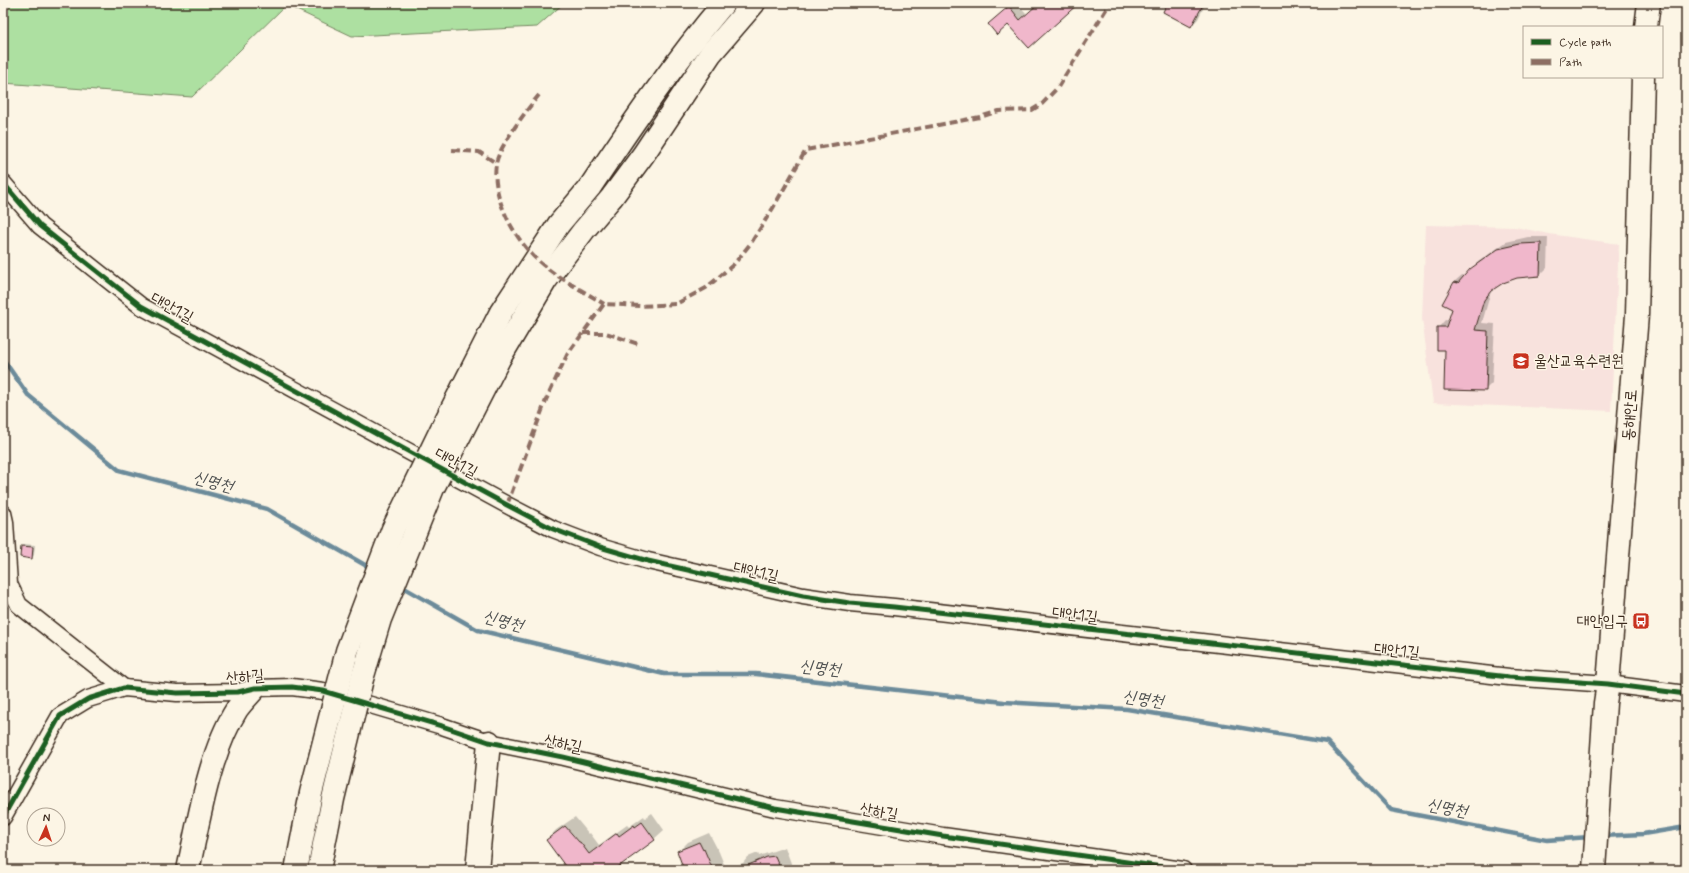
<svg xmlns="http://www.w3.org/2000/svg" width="1689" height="873" viewBox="0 0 1689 873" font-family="Mynerve,'Poor Story',sans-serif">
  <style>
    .built { fill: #f8e2dd }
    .green { fill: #ade0a1; stroke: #748560 }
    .shadow { fill: #0003 }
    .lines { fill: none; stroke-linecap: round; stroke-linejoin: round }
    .stream { stroke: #6c8b9a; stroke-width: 4.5 }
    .building { fill: #f0b7cb; stroke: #3b2a1e }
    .minor-casing { stroke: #3b2a1e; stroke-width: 19 }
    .secondary-casing { stroke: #3b2a1e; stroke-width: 25 }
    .trunk-casing { stroke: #3b2a1e; stroke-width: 25 }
    .minor { stroke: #fcf5e5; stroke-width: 16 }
    .secondary { stroke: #fcf5e5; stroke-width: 22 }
    .trunk { stroke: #fcf5e5; stroke-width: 22 }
    .trunk-bridge-casing { stroke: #3b2a1e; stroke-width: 25; stroke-linecap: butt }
    .trunk-bridge { stroke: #fcf5e5; stroke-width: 22 }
    .quiet { stroke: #8d6e63; stroke-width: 4; stroke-dasharray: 8 4; stroke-linecap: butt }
    .cycleway-casing { stroke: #fcf5e5; stroke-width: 8 }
    .cycleway { stroke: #1b5e20; stroke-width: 5 }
    .labels { text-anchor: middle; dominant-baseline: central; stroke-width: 3; stroke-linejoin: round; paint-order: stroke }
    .street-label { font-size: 16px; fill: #3b2a1e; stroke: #fcf5e5 }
    .poi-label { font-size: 16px; fill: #3b2a1e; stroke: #fcf5e5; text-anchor: start }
    .water-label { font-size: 17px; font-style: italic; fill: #505252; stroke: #fcf5e5 }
  </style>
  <rect width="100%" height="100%" fill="#fcf5e5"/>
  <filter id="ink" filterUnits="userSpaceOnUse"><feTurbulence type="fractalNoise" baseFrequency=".025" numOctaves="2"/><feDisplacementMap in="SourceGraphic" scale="8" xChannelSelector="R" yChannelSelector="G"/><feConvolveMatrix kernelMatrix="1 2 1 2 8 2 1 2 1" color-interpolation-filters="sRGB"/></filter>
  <g filter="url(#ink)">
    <path class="built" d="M1426 225 1515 227 1549 234 1619 244 1611 411 1433 403 1422 318Z"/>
    <path class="green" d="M3 3H564L537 27 352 36 286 5 192 97 3 83Z"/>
    <g class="shadow">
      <path d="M1013 3H1017L1027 14 1039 3H1077L1009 24 996 18Z"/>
      <path d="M1168 3H1206L1198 19 1191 26Z"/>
      <path d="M1528 237H1548L1547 268 1540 275 1517 277 1503 282 1491 291 1482 323 1495 324 1492 383 1485 390 1438 328 1445 320 1449 321 1453 309 1454 282 1462 275 1465 276 1478 262 1506 242Z"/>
      <path d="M24 544 35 545 34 555 32 558 22 546Z"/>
      <path d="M652 813 664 830 654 839 612 870H568L547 840 556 830 575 817 589 834 590 833 599 845 627 825 629 827 644 816 645 818Z"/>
      <path d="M709 833 719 852 726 869 743 863 748 857 758 853 759 856 785 847 792 866 789 870H686L678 852 688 842Z"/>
    </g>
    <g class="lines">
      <g class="stream">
        <path d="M3 359 28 395 119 470 267 509 372 569"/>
        <path d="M399 585 478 630 664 674H756L1004 702 1127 709 1327 742 1391 810 1547 840 1590 837"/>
        <path d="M1602 836 1643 834 1686 827"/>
      </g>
    </g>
    <g class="building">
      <path d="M1039 3H1079L1029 48 1008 25 997 35 988 24 1009 6 1020 20Z"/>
      <path d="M1167 3H1204L1191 27 1163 12Z"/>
      <path d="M1541 243 1540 276 1517 278 1503 283 1491 291 1484 300 1475 330 1488 331 1486 391 1444 390 1445 350H1437V327H1446L1452 309 1442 304 1454 282 1458 283 1470 269 1498 249 1520 244Z"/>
      <path d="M21 546 33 547 32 559 20 557Z"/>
      <path d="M642 822 655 840 614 870H568L546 840 565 826 579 842H580L589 854 617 833 619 836 634 825 635 827Z"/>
      <path d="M699 842 703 850 704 849 713 870H684L677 851Z"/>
      <path d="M775 856 781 870H737L767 857Z"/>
    </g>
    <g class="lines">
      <g class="minor-casing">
        <g id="minor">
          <path d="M3 183 40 226 141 306 507 505 553 529 600 547 648 561 803 596 850 603 894 607 1509 677 1608 684 1686 694"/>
          <path d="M3 513 5 522 9 584 19 605 124 688"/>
          <path d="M3 817 60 716 88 699 124 688 177 693 238 692 255 688 292 687 323 691 442 726 489 742 563 757 775 808 943 836 1183 870"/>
        </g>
      </g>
      <g class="secondary-casing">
        <g id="secondary">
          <path d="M1646 27 1649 3"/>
          <path d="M1594 870 1605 703 1608 684 1637 315 1643 77"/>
        </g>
      </g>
      <g class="trunk-casing">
        <g id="trunk">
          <path d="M590 187C632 124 675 61 724 3"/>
          <path d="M612 197 643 155 711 53 754 3"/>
          <path d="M188 870C199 820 209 753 237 709 242 702 249 695 255 688"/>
          <path d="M477 870 489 742"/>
        </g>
      </g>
      <use href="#minor" class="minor"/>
      <use href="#secondary" class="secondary"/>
      <use href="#trunk" class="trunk"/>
      <g class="trunk-bridge-casing">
        <g id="trunk-bridge">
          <path d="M296 870 311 793 347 651 393 529 441 430 501 312 559 224 590 187"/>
          <path d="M319 870 333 799 362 679 380 619 433 488 499 359 546 280 584 230 612 197"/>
        </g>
      </g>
      <use href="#trunk-bridge" class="trunk-bridge"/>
      <g class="quiet">
        <path d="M539 95C528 108 498 148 496 164 491 198 516 243 543 265 561 280 584 291 604 304"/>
        <path d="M452 150 479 152 496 163"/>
        <path d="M583 333H606L638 344"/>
        <path d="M507 505 546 400 567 355 604 304 641 306 676 304 706 288 734 264 751 243 773 208 806 150 980 117 999 111 1032 110 1042 104 1058 87 1110 3"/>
      </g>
      <g class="cycleway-casing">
        <g id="cycleway">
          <path d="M3 183 40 226 141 306 507 505 553 529 600 547 648 561 803 596 850 603 894 607 1509 677 1608 684 1686 694"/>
          <path d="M3 817 60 716 88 699 124 688 177 693 238 692 255 688 292 687 323 691 442 726 489 742 563 757 775 808 943 836 1183 870"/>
        </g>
      </g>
      <use href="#cycleway" class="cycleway"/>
    </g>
  </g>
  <defs>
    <g id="school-square" transform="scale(0.9)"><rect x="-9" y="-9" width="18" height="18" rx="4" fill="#c8321e" stroke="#fcf5e5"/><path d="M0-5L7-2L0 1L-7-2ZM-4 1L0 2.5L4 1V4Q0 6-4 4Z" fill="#fff"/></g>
    <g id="bus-square" transform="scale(0.9)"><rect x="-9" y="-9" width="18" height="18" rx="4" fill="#c8321e" stroke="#fcf5e5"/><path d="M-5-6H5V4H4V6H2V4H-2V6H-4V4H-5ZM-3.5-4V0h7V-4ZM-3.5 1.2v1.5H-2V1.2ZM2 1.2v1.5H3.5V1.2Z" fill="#fff"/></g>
  </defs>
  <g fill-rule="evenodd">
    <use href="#school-square" x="1521" y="361"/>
    <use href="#bus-square" x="1641" y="621"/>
  </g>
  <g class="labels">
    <g class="street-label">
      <text transform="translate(172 308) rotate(29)">대안1길</text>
      <text transform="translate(1630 415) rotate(-86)">동해안로</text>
      <text transform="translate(456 463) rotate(28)">대안1길</text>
      <text transform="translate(756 572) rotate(13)">대안1길</text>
      <text transform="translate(1075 615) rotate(7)">대안1길</text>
      <text transform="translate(1397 651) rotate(6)">대안1길</text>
      <text transform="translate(245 677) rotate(-5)">산하길</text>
      <text transform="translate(563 744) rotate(12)">산하길</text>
      <text transform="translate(879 812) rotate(10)">산하길</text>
    </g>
    <g class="poi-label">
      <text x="1534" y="361">울산교육수련원</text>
      <text x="1628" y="621" text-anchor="end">대안입구</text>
    </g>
    <g class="water-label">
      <text transform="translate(213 482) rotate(15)">신명천</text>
      <text transform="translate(503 621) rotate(15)">신명천</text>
      <text transform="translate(820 668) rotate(6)">신명천</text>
      <text transform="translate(1143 699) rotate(8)">신명천</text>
      <text transform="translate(1447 808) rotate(11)">신명천</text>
    </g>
  </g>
  <rect width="1689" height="873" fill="none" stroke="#fcf5e5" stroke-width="16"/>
  <rect x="8" y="8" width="1673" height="857" fill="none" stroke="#3b2a1e" stroke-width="1.5" filter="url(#ink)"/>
  <rect x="1523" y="26" width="140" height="52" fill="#fcf5e5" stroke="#afa495"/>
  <rect x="1531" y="39" width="20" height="6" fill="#1b5e20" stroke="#afa495"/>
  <text x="1559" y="46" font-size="12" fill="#3b2a1e">Cycle path</text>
  <rect x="1531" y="59" width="20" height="6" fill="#8d6e63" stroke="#afa495"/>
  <text x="1559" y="66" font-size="12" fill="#3b2a1e">Path</text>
  <g transform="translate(46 827) rotate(3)"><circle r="19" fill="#fcf5e5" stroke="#afa495"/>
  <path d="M0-3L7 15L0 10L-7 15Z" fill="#c8321e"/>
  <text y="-6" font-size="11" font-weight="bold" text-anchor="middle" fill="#3b2a1e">N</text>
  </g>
</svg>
